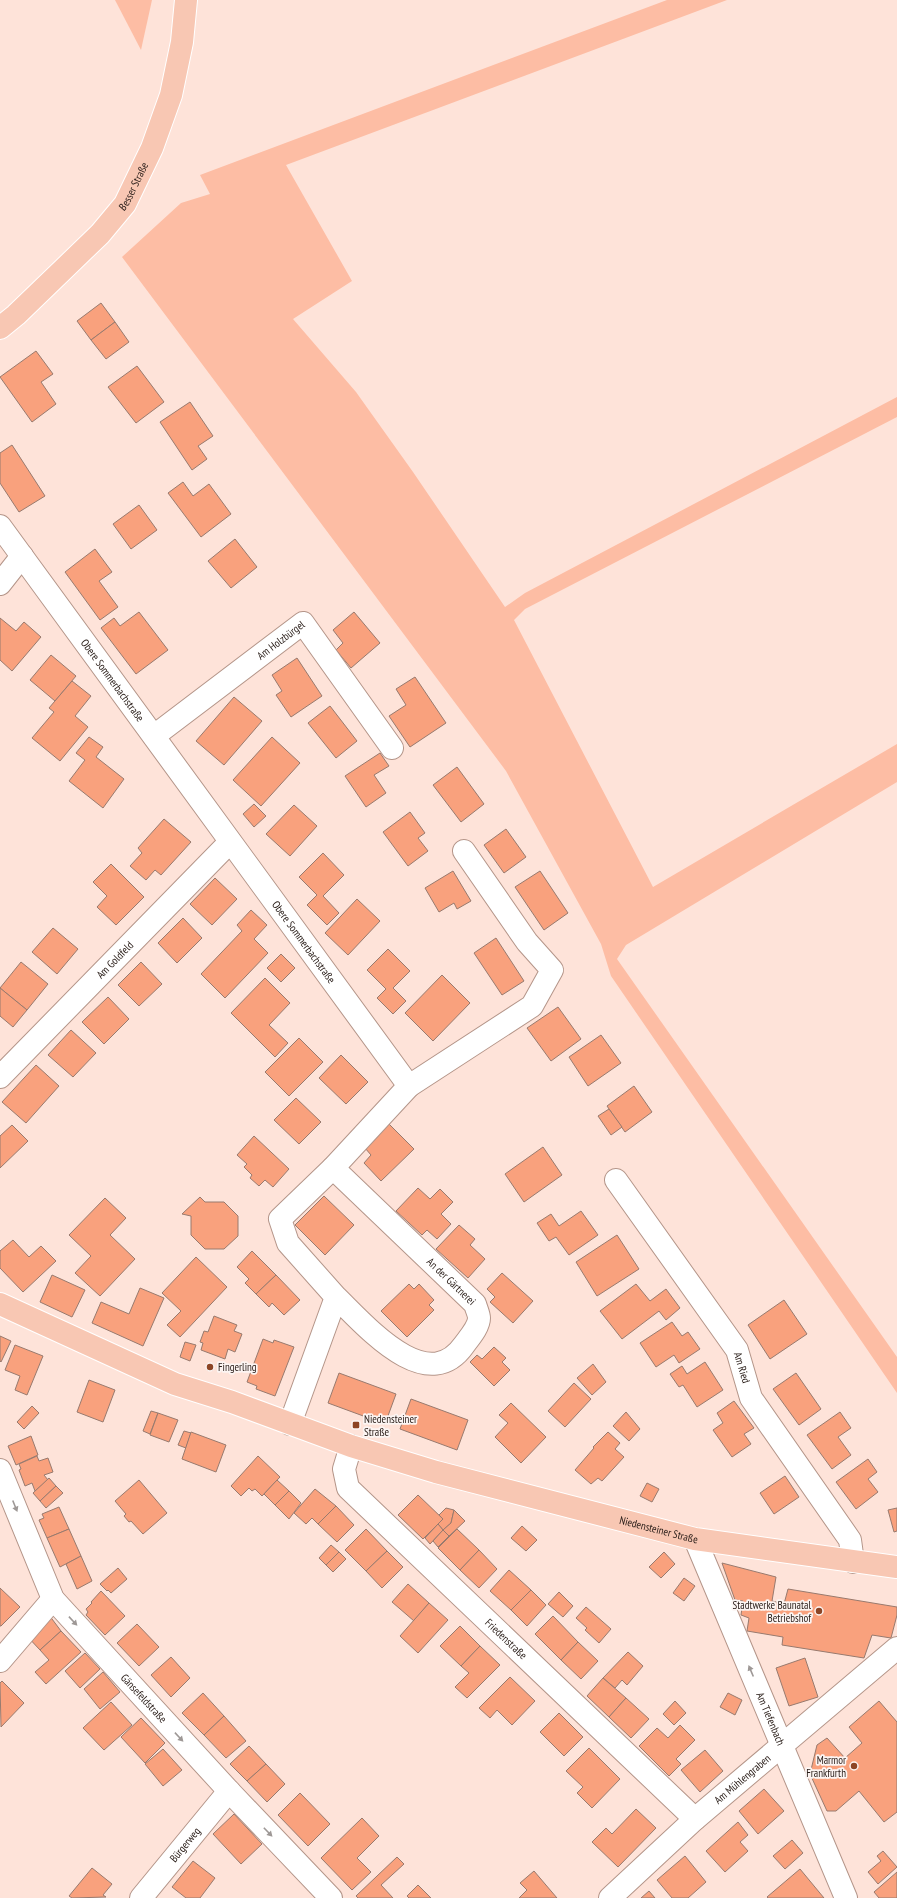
<svg xmlns="http://www.w3.org/2000/svg" width="897" height="1898" viewBox="0 0 897 1898" font-family="'PT Sans Narrow',sans-serif">
  <style>
    .green { fill: #fdbda4 }
    .building { fill: #f9a17d; stroke: #987a6e }
    .lines { fill: none; stroke-linecap: round; stroke-linejoin: round }
    .minor-casing { stroke: #b49589; stroke-width: 24 }
    .major-casing { stroke: #fff; stroke-width: 24 }
    .minor { stroke: #fff; stroke-width: 22 }
    .major { stroke: #f8c7b3; stroke-width: 22 }
    .oneway { fill: #9e9896 }
    .poi-dot { fill: #8d4525; stroke: #fcf5f3; stroke-width: 1.5 }
    .labels { text-anchor: middle; dominant-baseline: central; stroke-width: 3.5; stroke-linejoin: round; paint-order: stroke }
    .street-label { font-size: 11px; fill: #271b16; stroke: #fcf5f3 }
    .poi-label { font-size: 11px; fill: #271b16; stroke: #fcf5f3; text-anchor: start }
  </style>
  <rect width="100%" height="100%" fill="#fee3d9"/>
  <g class="green">
    <path d="M115 0H152L141 50Z"/>
    <path d="M667 0H727L286 165 352 281 293 319 356 392 413 472 505 607 525 593 897 397V417L525 609 514 620 653 887 897 744V782L626 945 617 959 897 1357V1393L611 976 601 944 506 771 122 257 181 203 210 194 200 175Z"/>
  </g>
  <g class="building">
    <path d="M101 303 115 322 91 340 77 321Z"/>
    <path d="M115 322 129 342 106 359 91 340Z"/>
    <path d="M36 351 53 374 41 382 56 404 32 422 0 377Z"/>
    <path d="M137 366 164 402 136 423 108 387Z"/>
    <path d="M190 402 213 436 198 446 207 459 192 470 160 422Z"/>
    <path d="M12 445 45 496 19 512 0 483V453Z"/>
    <path d="M183 482 193 496 209 484 231 514 201 537 168 493Z"/>
    <path d="M139 505 157 530 131 549 113 524Z"/>
    <path d="M235 539 257 567 231 588 208 561Z"/>
    <path d="M95 549 112 572 99 581 118 607 100 620 65 572Z"/>
    <path d="M139 612 168 650 136 674 101 628 114 618 120 626Z"/>
    <path d="M354 612 380 643 351 668 336 650 343 643 333 630Z"/>
    <path d="M0 618 16 631 24 622 41 637 12 671 0 660Z"/>
    <path d="M51 655 76 676 55 701 30 680Z"/>
    <path d="M297 658 322 696 291 717 276 695 282 691 272 675Z"/>
    <path d="M415 677 446 723 410 747 389 716 406 705 396 689Z"/>
    <path d="M72 681 91 696 75 716 88 727 60 761 32 738 54 712 49 708Z"/>
    <path d="M234 697 262 721 224 765 196 741Z"/>
    <path d="M330 706 357 741 336 758 308 723Z"/>
    <path d="M89 737 103 747 96 757 124 779 103 808 69 781 85 760 76 753Z"/>
    <path d="M272 737 300 763 261 806 233 780Z"/>
    <path d="M380 753 389 766 374 775 386 793 366 807 345 776Z"/>
    <path d="M457 767 484 804 461 822 433 785Z"/>
    <path d="M254 804 266 816 254 827 243 814Z"/>
    <path d="M294 805 317 826 290 856 266 834Z"/>
    <path d="M410 812 425 833 418 838 428 851 408 866 383 832Z"/>
    <path d="M164 819 191 842 161 875 155 870 146 880 130 866 142 853 138 848Z"/>
    <path d="M506 829 526 857 504 873 484 845Z"/>
    <path d="M323 853 344 875 323 896 339 913 327 925 307 905 317 895 299 877Z"/>
    <path d="M111 864 144 897 116 925 97 907 107 896 93 882Z"/>
    <path d="M453 871 471 901 457 909 454 903 439 912 425 888Z"/>
    <path d="M540 871 568 913 544 930 515 887Z"/>
    <path d="M215 878 237 899 212 925 190 904Z"/>
    <path d="M357 899 380 921 348 955 325 933Z"/>
    <path d="M251 910 267 925 254 939 268 953 225 998 201 974 242 931 237 925Z"/>
    <path d="M183 918 202 938 177 963 158 943Z"/>
    <path d="M53 928 78 949 57 974 32 952Z"/>
    <path d="M496 938 524 981 502 995 474 953Z"/>
    <path d="M388 949 410 971 393 988 406 1001 393 1014 377 998 386 989 367 970Z"/>
    <path d="M281 954 295 968 281 982 267 968Z"/>
    <path d="M21 962 48 984 27 1010 0 988Z"/>
    <path d="M141 962 162 984 139 1006 118 985Z"/>
    <path d="M442 975 470 1003 433 1041 405 1013Z"/>
    <path d="M265 978 290 1003 269 1025 288 1043 275 1057 231 1013Z"/>
    <path d="M0 988 27 1010 13 1027 0 1016Z"/>
    <path d="M108 997 129 1019 104 1044 82 1022Z"/>
    <path d="M558 1007 581 1039 551 1061 527 1028Z"/>
    <path d="M71 1030 96 1053 73 1077 48 1055Z"/>
    <path d="M601 1035 621 1063 588 1086 569 1057Z"/>
    <path d="M299 1038 323 1062 289 1096 265 1072Z"/>
    <path d="M341 1055 368 1082 346 1104 319 1078Z"/>
    <path d="M36 1065 59 1086 26 1123 2 1102Z"/>
    <path d="M634 1086 652 1112 625 1132 607 1106Z"/>
    <path d="M296 1098 321 1122 299 1144 274 1120Z"/>
    <path d="M609 1109 622 1127 611 1135 598 1116Z"/>
    <path d="M389 1124 414 1149 381 1181 364 1163 371 1155 365 1148Z"/>
    <path d="M12 1125 28 1141 0 1168V1136Z"/>
    <path d="M254 1136 289 1169 273 1187 265 1180 259 1186 250 1178 252 1175 244 1167 247 1164 237 1155Z"/>
    <path d="M543 1147 562 1175 524 1202 505 1174Z"/>
    <path d="M418 1188 430 1199 440 1189 453 1202 441 1214 451 1224 437 1239 427 1230 422 1235 396 1211Z"/>
    <path d="M324 1196 354 1225 325 1255 295 1225Z"/>
    <path d="M200 1197 205 1202H224L238 1216V1236L224 1249H205L191 1235V1216L182 1214Z"/>
    <path d="M105 1198 126 1218 110 1235 135 1259 100 1296 75 1273 91 1256 69 1235Z"/>
    <path d="M581 1211 598 1235 569 1255 556 1237 549 1241 537 1223 551 1214 559 1226Z"/>
    <path d="M459 1225 475 1239 470 1245 485 1259 468 1278 436 1249Z"/>
    <path d="M617 1235 639 1269 597 1296 576 1262Z"/>
    <path d="M13 1240 29 1257 41 1246 56 1261 23 1292 0 1268V1251Z"/>
    <path d="M252 1251 276 1275 256 1294 245 1283 249 1279 237 1267Z"/>
    <path d="M196 1257 227 1287 180 1337 167 1325 181 1311 162 1293Z"/>
    <path d="M502 1273 533 1301 513 1323 490 1302 495 1297 487 1289Z"/>
    <path d="M52 1275 85 1290 72 1317 40 1302Z"/>
    <path d="M276 1275 300 1300 284 1315 272 1303 269 1307 256 1294Z"/>
    <path d="M409 1284 414 1289 419 1284 434 1300 429 1305 434 1310 407 1337 381 1311Z"/>
    <path d="M636 1284 650 1301 666 1289 680 1308 666 1320 659 1311 622 1339 600 1311Z"/>
    <path d="M140 1288 164 1298 143 1346 92 1323 101 1302 129 1314Z"/>
    <path d="M784 1300 807 1334 770 1359 748 1325Z"/>
    <path d="M214 1316 237 1325 234 1331 242 1334 235 1352 228 1349 225 1359 201 1350 203 1343 200 1342 204 1331 208 1332Z"/>
    <path d="M672 1322 682 1336 688 1332 700 1349 679 1363 674 1355 656 1367 640 1343Z"/>
    <path d="M0 1336 11 1341 1 1362 0 1361Z"/>
    <path d="M263 1339 273 1343 274 1340 294 1347 275 1396 256 1389 257 1386 247 1382Z"/>
    <path d="M185 1342 196 1345 190 1361 180 1357Z"/>
    <path d="M15 1345 43 1356 27 1395 15 1390 20 1376 5 1370Z"/>
    <path d="M494 1347 506 1358 502 1362 510 1370 494 1386 470 1362 477 1355 482 1359Z"/>
    <path d="M705 1362 723 1390 697 1407 683 1385 679 1387 670 1374 682 1366 687 1374Z"/>
    <path d="M593 1364 606 1382 592 1395 577 1378Z"/>
    <path d="M339 1373 396 1394 385 1424 328 1403Z"/>
    <path d="M796 1373 821 1409 799 1425 773 1389Z"/>
    <path d="M89 1380 115 1390 103 1422 77 1412Z"/>
    <path d="M574 1383 591 1399 565 1427 548 1411Z"/>
    <path d="M411 1399 468 1420 457 1450 400 1429Z"/>
    <path d="M734 1401 754 1428 744 1434 751 1444 732 1457 713 1430 723 1423 717 1413Z"/>
    <path d="M511 1403 546 1437 521 1463 495 1437 508 1423 499 1415Z"/>
    <path d="M32 1406 39 1413 24 1429 17 1422Z"/>
    <path d="M151 1411 158 1413 150 1434 143 1431Z"/>
    <path d="M626 1412 640 1429 629 1441 613 1426Z"/>
    <path d="M840 1412 851 1428 838 1437 851 1455 832 1469 807 1435Z"/>
    <path d="M158 1413 178 1420 169 1442 150 1435Z"/>
    <path d="M184 1431 191 1433 186 1448 178 1445Z"/>
    <path d="M191 1432 226 1445 216 1472 182 1459Z"/>
    <path d="M608 1432 620 1443 615 1449 624 1457 602 1481 598 1478 591 1484 575 1470 594 1448 593 1447Z"/>
    <path d="M31 1436 38 1455 16 1465 8 1446Z"/>
    <path d="M37 1456 39 1461 48 1458 53 1472 44 1475 48 1480 35 1491 32 1483 25 1486 19 1470 21 1469 19 1464Z"/>
    <path d="M258 1456 280 1477 262 1496 255 1489 252 1491 249 1488 241 1496 231 1486Z"/>
    <path d="M868 1459 877 1472 868 1479 878 1492 856 1509 836 1482Z"/>
    <path d="M785 1476 799 1497 774 1514 760 1493Z"/>
    <path d="M49 1478 56 1486 40 1501 33 1493Z"/>
    <path d="M139 1480 167 1513 143 1534 131 1521 129 1522 124 1516 126 1514 115 1501Z"/>
    <path d="M277 1480 289 1491 275 1505 264 1494Z"/>
    <path d="M647 1483 659 1489 652 1502 640 1496Z"/>
    <path d="M56 1486 63 1493 46 1508 40 1501Z"/>
    <path d="M315 1489 336 1506 318 1524 312 1518 306 1524 294 1513Z"/>
    <path d="M289 1491 301 1503 289 1519 275 1505Z"/>
    <path d="M418 1495 443 1519 423 1539 398 1515Z"/>
    <path d="M336 1506 354 1525 337 1542 318 1524Z"/>
    <path d="M59 1507 69 1529 47 1538 39 1520 44 1518 42 1514Z"/>
    <path d="M446 1508 454 1510 451 1523 443 1530 438 1524 443 1519 439 1515Z"/>
    <path d="M897 1508V1531L894 1532 888 1510Z"/>
    <path d="M454 1510 465 1521 449 1536 443 1530 451 1523Z"/>
    <path d="M438 1524 443 1530 430 1544 425 1538Z"/>
    <path d="M522 1526 537 1540 526 1551 511 1538Z"/>
    <path d="M69 1529 81 1556 60 1567 47 1538Z"/>
    <path d="M366 1529 387 1551 366 1571 345 1550Z"/>
    <path d="M457 1529 479 1550 460 1570 438 1548Z"/>
    <path d="M443 1530 449 1536 438 1547 433 1541Z"/>
    <path d="M331 1545 339 1552 326 1565 319 1558Z"/>
    <path d="M479 1550 497 1569 479 1588 460 1570Z"/>
    <path d="M387 1551 403 1567 382 1588 366 1571Z"/>
    <path d="M339 1552 346 1559 333 1572 326 1565Z"/>
    <path d="M664 1552 675 1564 661 1578 649 1567Z"/>
    <path d="M81 1556 92 1581 77 1589 66 1564Z"/>
    <path d="M722 1563 776 1577 772 1601 784 1604 788 1589 897 1607V1615L891 1638 872 1635 864 1658 782 1645 783 1637 747 1631 749 1618 741 1615 743 1601 735 1600Z"/>
    <path d="M118 1568 127 1579 111 1593 108 1590 107 1591 100 1584Z"/>
    <path d="M509 1570 531 1590 511 1610 490 1591Z"/>
    <path d="M684 1578 695 1586 684 1601 673 1593Z"/>
    <path d="M408 1584 429 1603 414 1621 392 1602Z"/>
    <path d="M0 1588 20 1607 1 1626H0Z"/>
    <path d="M531 1590 546 1605 527 1626 511 1610Z"/>
    <path d="M101 1591 125 1616 105 1635 86 1615 88 1612 86 1609 92 1603 91 1602Z"/>
    <path d="M559 1592 573 1606 563 1617 548 1604Z"/>
    <path d="M429 1603 448 1620 418 1653 400 1636Z"/>
    <path d="M586 1607 611 1629 599 1643 585 1630 587 1628 576 1618Z"/>
    <path d="M49 1615 61 1631 40 1650 26 1635Z"/>
    <path d="M553 1616 578 1642 561 1660 535 1634Z"/>
    <path d="M137 1624 159 1647 139 1666 117 1643Z"/>
    <path d="M460 1626 480 1646 461 1666 440 1646Z"/>
    <path d="M61 1631 81 1652 46 1684 35 1672 49 1660 40 1650Z"/>
    <path d="M578 1642 598 1661 581 1679 561 1660Z"/>
    <path d="M480 1646 500 1665 467 1698 455 1687 469 1673 461 1666Z"/>
    <path d="M628 1652 643 1666 627 1685 622 1680 615 1688 603 1678Z"/>
    <path d="M85 1653 100 1669 80 1688 65 1671Z"/>
    <path d="M171 1657 190 1678 171 1697 151 1675Z"/>
    <path d="M805 1658 818 1697 789 1706 776 1668Z"/>
    <path d="M103 1672 120 1692 100 1709 84 1689Z"/>
    <path d="M510 1677 535 1701 512 1725 497 1710 490 1718 479 1708Z"/>
    <path d="M603 1678 626 1698 609 1717 587 1696Z"/>
    <path d="M2 1681 24 1703 1 1727 0 1683Z"/>
    <path d="M203 1693 224 1716 204 1735 182 1713Z"/>
    <path d="M728 1693 742 1700 735 1715 720 1707Z"/>
    <path d="M626 1698 649 1719 631 1738 609 1717Z"/>
    <path d="M675 1701 686 1713 674 1725 663 1714Z"/>
    <path d="M879 1701 897 1722V1812L884 1822 859 1791 836 1811H827L810 1774 817 1745 827 1738 845 1758 862 1743 849 1727Z"/>
    <path d="M111 1702 132 1725 104 1750 83 1728Z"/>
    <path d="M559 1713 583 1737 564 1756 540 1732Z"/>
    <path d="M224 1716 246 1741 226 1758 204 1735Z"/>
    <path d="M141 1718 165 1743 145 1763 121 1737Z"/>
    <path d="M680 1725 695 1740 676 1759 681 1764 669 1776 639 1746 657 1728 668 1738Z"/>
    <path d="M249 1746 266 1764 247 1781 230 1764Z"/>
    <path d="M589 1748 620 1779 592 1808 577 1793 583 1787 566 1771Z"/>
    <path d="M163 1749 182 1770 163 1786 145 1764Z"/>
    <path d="M705 1750 723 1771 700 1792 681 1770Z"/>
    <path d="M266 1764 285 1784 267 1802 247 1781Z"/>
    <path d="M764 1789 784 1811 758 1834 739 1811Z"/>
    <path d="M300 1793 330 1824 308 1846 278 1815Z"/>
    <path d="M636 1809 656 1828 618 1867 592 1842 606 1828 612 1834Z"/>
    <path d="M234 1814 262 1844 241 1864 213 1834Z"/>
    <path d="M362 1818 379 1836 357 1858 371 1872 352 1890 321 1858Z"/>
    <path d="M738 1822 748 1835 740 1842 748 1851 725 1872 706 1851Z"/>
    <path d="M792 1840 803 1853 785 1869 773 1856Z"/>
    <path d="M883 1851 897 1867 878 1884 868 1872 881 1861 877 1856Z"/>
    <path d="M685 1856 706 1882 688 1898H672L657 1880Z"/>
    <path d="M397 1857 404 1864 381 1885 393 1898H358L356 1896Z"/>
    <path d="M193 1861 215 1878 200 1898H186L172 1887Z"/>
    <path d="M92 1868 112 1884 103 1895 106 1897 72 1898 69 1896Z"/>
    <path d="M800 1869 824 1898H768L767 1897Z"/>
    <path d="M534 1871 557 1898H519L527 1890 520 1883Z"/>
    <path d="M897 1872V1898H879L874 1892Z"/>
    <path d="M418 1885 431 1898H409L407 1896Z"/>
    <path d="M649 1891 655 1898H641Z"/>
  </g>
  <g class="lines">
    <g class="minor-casing">
      <g id="minor">
        <path id="s1" d="M0 526 409 1086 532 1006 552 970 527 942 464 851"/>
        <path d="M0 584 22 556"/>
        <path id="s2" d="M154 736 303 623 392 748"/>
        <path id="s3" d="M0 1077 230 842"/>
        <path d="M333 1168 409 1086"/>
        <path id="s4" d="M616 1180 737 1350 751 1398 850 1540 853 1562"/>
        <path id="s5" d="M290 1424 336 1297 288 1243 280 1219 333 1168 475 1304C476 1308 479 1314 479 1318 479 1327 469 1338 464 1345 427 1398 365 1325 336 1297"/>
        <path id="s6" d="M351 1446 344 1469 348 1488 695 1819"/>
        <path id="s7" d="M0 1470 53 1599 229 1791 331 1898"/>
        <path id="s8" d="M695 1539 846 1898"/>
        <path d="M0 1661 53 1599"/>
        <path id="s9" d="M141 1898 229 1791"/>
        <path id="s10" d="M610 1898 695 1819 897 1648"/>
      </g>
    </g>
    <g class="major-casing">
      <g id="major">
        <path id="s11" d="M0 328 16 315 100 234 125 204 152 148 171 95 182 42 186 0"/>
        <path id="s12" d="M0 1304 175 1384 232 1402 351 1446 436 1472 695 1539 897 1567"/>
      </g>
    </g>
    <use href="#minor" class="minor"/>
    <use href="#major" class="major"/>
  </g>
  <defs><path id="oneway-solid" d="M-6-.8H1V-3.2L6.5 0L1 3.2V.8H-6Z"/></defs>
  <g class="oneway">
    <use href="#oneway-solid" transform="translate(15 1506) rotate(68)"/>
    <use href="#oneway-solid" transform="translate(73 1621) rotate(47)"/>
    <use href="#oneway-solid" transform="translate(751 1671) rotate(-113)"/>
    <use href="#oneway-solid" transform="translate(179 1737) rotate(47)"/>
    <use href="#oneway-solid" transform="translate(268 1832) rotate(46)"/>
  </g>
  <g class="poi-dot">
    <circle cx="210" cy="1367" r="4"/>
    <rect x="352" y="1421" width="8" height="8" rx="2"/>
    <circle cx="819" cy="1611" r="4"/>
    <circle cx="854" cy="1766" r="4"/>
  </g>
  <g class="labels">
    <g class="street-label">
      <text stroke="none"><textPath href="#s11" startOffset="196">Besser Straße</textPath></text>
      <text stroke="none"><textPath href="#s2" startOffset="159">Am Holzbürgel</textPath></text>
      <text stroke="none"><textPath href="#s1" startOffset="191">Obere Sommerbachstraße</textPath></text>
      <text stroke="none"><textPath href="#s1" startOffset="515">Obere Sommerbachstraße</textPath></text>
      <text stroke="none"><textPath href="#s3" startOffset="164">Am Goldfeld</textPath></text>
      <text stroke="none"><textPath href="#s5" startOffset="470">An der Gärtnerei</textPath></text>
      <text stroke="none"><textPath href="#s4" startOffset="227">Am Ried</textPath></text>
      <text stroke="none"><textPath href="#s12" startOffset="698">Niedensteiner Straße</textPath></text>
      <text stroke="none"><textPath href="#s6" startOffset="262">Friedenstraße</textPath></text>
      <text stroke="none"><textPath href="#s7" startOffset="274">Gänsefeldstraße</textPath></text>
      <text stroke="none"><textPath href="#s8" startOffset="195">Am Tiefenbach</textPath></text>
      <text stroke="none"><textPath href="#s10" startOffset="178">Am Mühlengraben</textPath></text>
      <text stroke="none"><textPath href="#s9" startOffset="69">Bürgerweg</textPath></text>
    </g>
    <g class="poi-label">
      <text x="218" y="1367">Fingerling</text>
      <text x="364" y="1419">Niedensteiner<tspan x="364" dy="13">Straße</tspan></text>
      <text x="811" y="1605" text-anchor="end">Stadtwerke Baunatal<tspan x="811" dy="13">Betriebshof</tspan></text>
      <text x="846" y="1760" text-anchor="end">Marmor<tspan x="846" dy="13">Frankfurth</tspan></text>
    </g>
  </g>
</svg>
